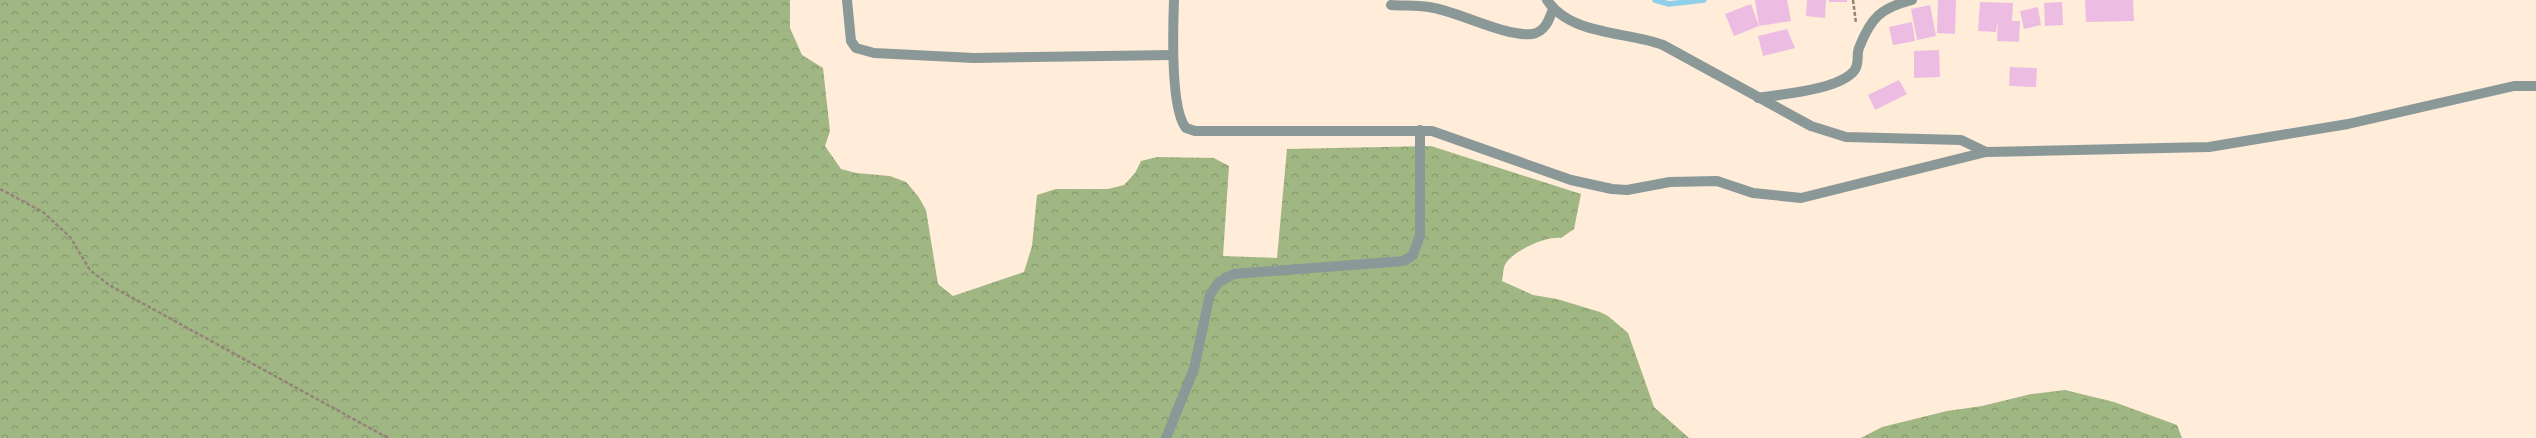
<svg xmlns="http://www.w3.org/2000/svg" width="2536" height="438" viewBox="0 0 2536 438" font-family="'Source Serif 4',serif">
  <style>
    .forest { fill: url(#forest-crowns) }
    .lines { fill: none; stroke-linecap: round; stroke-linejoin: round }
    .stream { stroke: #8fcfea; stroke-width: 5.5 }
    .building { fill: #edbce2 }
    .path { stroke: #928578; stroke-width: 2.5; stroke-dasharray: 4 2; stroke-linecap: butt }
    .minor { stroke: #8b9898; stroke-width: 10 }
  </style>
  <defs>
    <pattern id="forest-crowns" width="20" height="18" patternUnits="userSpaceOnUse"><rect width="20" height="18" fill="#a0b784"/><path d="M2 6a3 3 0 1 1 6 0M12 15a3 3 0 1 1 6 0" fill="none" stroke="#83956c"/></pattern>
  </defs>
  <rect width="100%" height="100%" fill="#ffecd9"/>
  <g class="forest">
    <path d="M0 0H790V28L802 55 823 68 830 131 825 146 841 169 856 173 890 176 906 182 918 196 926 210 938 284 953 296 1024 272 1032 246 1037 195 1056 189H1108L1124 185 1135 173 1141 161 1157 157 1214 158 1229 166 1223 256 1277 258 1287 149 1431 146 1581 194 1574 229 1561 238C1546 236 1515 250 1506 263 1503 267 1503 276 1502 281L1533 295 1557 299 1600 312 1608 316 1628 333 1654 407 1689 438H0Z"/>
    <path d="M2065 390 2114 402 2177 425 2182 438H1861L1882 427 1947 411 1982 406 2031 394Z"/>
  </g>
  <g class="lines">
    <path class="stream" d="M1655 0 1669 4 1704 0"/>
  </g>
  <g class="building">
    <path d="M1755 0H1787L1791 21 1759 26Z"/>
    <path d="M1807 0H1826L1825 18 1806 16Z"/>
    <rect x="1829" y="0" width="18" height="2"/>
    <path d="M1938 0H1956L1955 34 1937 33Z"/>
    <path d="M2085 0H2133L2134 21 2086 22Z"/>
    <path d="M1980 2 2013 3 2012 21H2020L2019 42 1997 41 1998 20 1996 32 1978 31Z"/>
    <path d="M2062 2 2063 25 2045 26 2044 3Z"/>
    <path d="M1751 4 1759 26 1734 36 1725 14Z"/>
    <path d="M1930 5 1936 36 1917 40 1911 9Z"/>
    <path d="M2038 7 2041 25 2024 29 2020 11Z"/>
    <path d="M1912 22 1915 41 1893 45 1889 27Z"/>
    <path d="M1787 29 1795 48 1763 56 1758 36Z"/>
    <path d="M1939 50 1940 77 1914 78V51Z"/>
    <path d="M2010 67 2037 68 2036 87 2009 86Z"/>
    <path d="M1899 80 1907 94 1875 110 1868 95Z"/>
  </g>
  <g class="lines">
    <g class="path">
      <path d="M1853 0 1856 23"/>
      <path d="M0 189 43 212 70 237 90 270 109 285 388 438"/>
    </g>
    <g class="minor">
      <path d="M847 0 851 41 856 48 874 53 974 58 1173 55"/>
      <path d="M1174 0C1173 27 1170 109 1186 128L1195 131H1432L1571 180 1612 189 1627 190 1670 182 1717 181 1753 193 1801 198 1986 152 2209 147 2348 124 2514 86H2536"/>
      <path d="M1547 0C1571 36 1626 31 1663 45L1811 126 1846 137 1961 140 1986 152"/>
      <path d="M1391 5C1405 6 1420 5 1434 8 1461 13 1506 37 1532 34 1545 32 1549 20 1553 9"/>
      <path d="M1758 98C1782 94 1838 90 1854 71 1860 64 1856 55 1859 48 1871 17 1881 8 1912 0"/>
      <path d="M1166 438 1194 369 1210 294 1219 282 1234 274 1404 261 1413 255 1420 235V130"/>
    </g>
  </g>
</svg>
